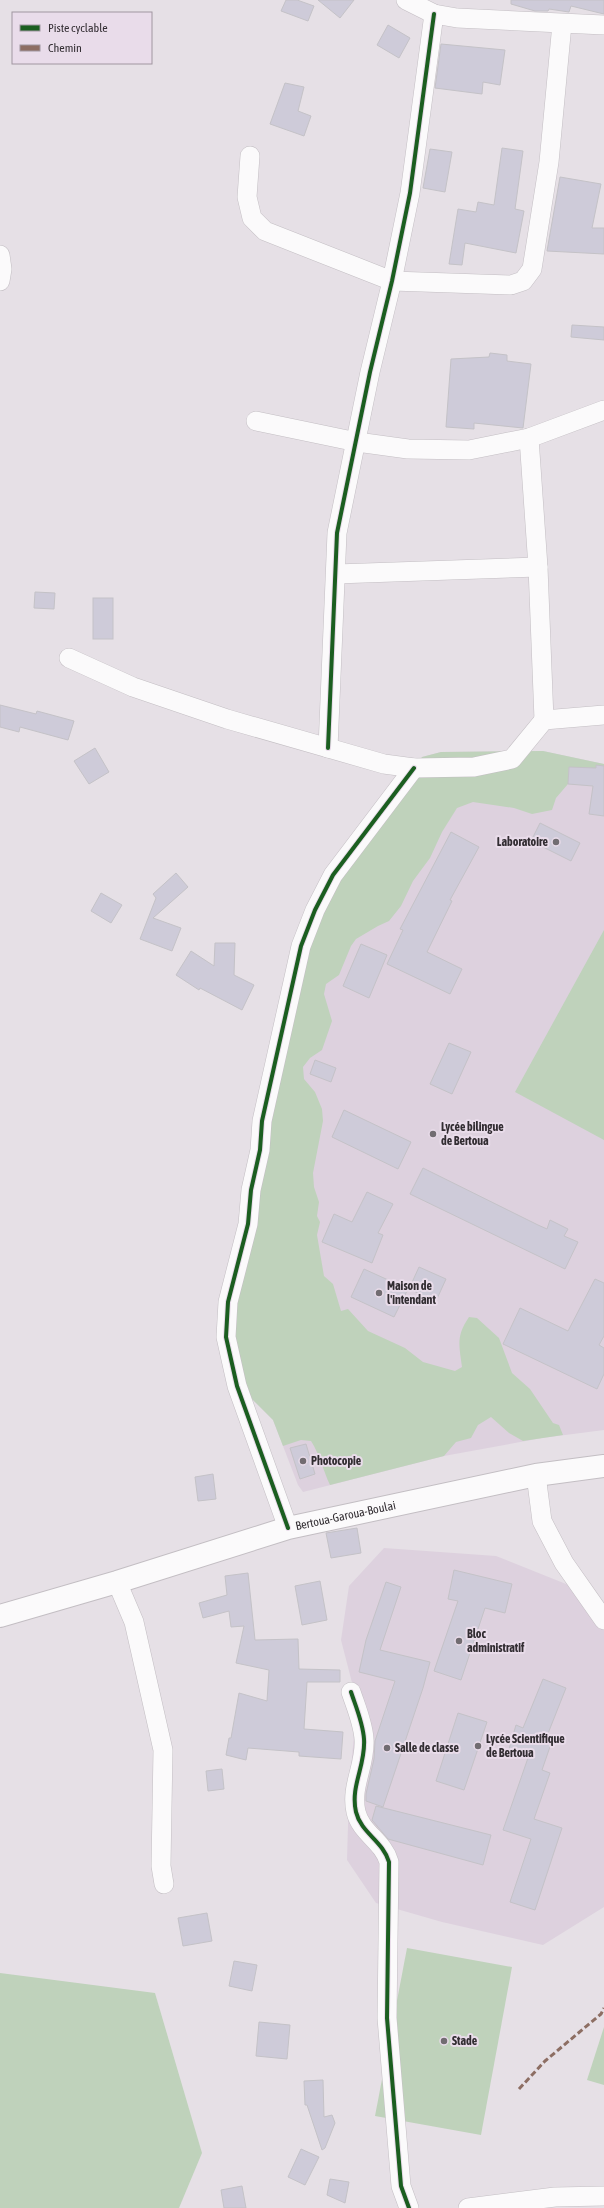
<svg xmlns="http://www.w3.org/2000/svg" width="604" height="2208" viewBox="0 0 604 2208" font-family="'Asap Condensed',sans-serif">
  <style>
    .built { fill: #ddd1de }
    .green { fill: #bfd2bb }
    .building { fill: #cecbd9; stroke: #c4c2c7 }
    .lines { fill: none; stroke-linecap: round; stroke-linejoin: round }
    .minor-casing { stroke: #c3bec3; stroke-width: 20 }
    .trunk-casing { stroke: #c3bec3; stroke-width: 24 }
    .minor { stroke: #fbfafb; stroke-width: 19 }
    .trunk { stroke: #fbfafb; stroke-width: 22 }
    .quiet { stroke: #8d6e63; stroke-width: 3; stroke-dasharray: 6 3; stroke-linecap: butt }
    .cycleway-casing { stroke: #e9dcea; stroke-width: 6 }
    .cycleway { stroke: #1b5e20; stroke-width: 4 }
    .poi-dot { fill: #716c71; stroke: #e9dcea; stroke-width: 1.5 }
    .labels { text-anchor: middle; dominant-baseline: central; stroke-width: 4; stroke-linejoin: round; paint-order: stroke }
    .poi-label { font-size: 12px; font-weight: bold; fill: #322d32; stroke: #e9dcea; text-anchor: start }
    .street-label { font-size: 12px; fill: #322d32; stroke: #e9dcea }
  </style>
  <rect width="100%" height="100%" fill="#e6e0e6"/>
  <g class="built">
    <path d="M543 751 604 764V1430L542 1438 444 1456 303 1492 298 1485 273 1420 244 1391 269 1096 404 787 422 757 441 752Z"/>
    <path d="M384 1548 496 1556 571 1586 604 1621V1907L543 1945 442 1922 376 1903 347 1860 349 1790 357 1702 341 1640 349 1586Z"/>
  </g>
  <g class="green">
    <path d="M543 751 604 764V769L569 767 568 784 556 798 552 810 532 814 514 808 473 802 457 808 442 832 430 858 413 881 401 906 389 921 378 926 356 939 351 946 339 975 326 984 324 994 332 1021 322 1050 310 1058 303 1067 304 1079 315 1092 322 1109 323 1121 313 1173 314 1187 319 1202 317 1216 320 1222 317 1235 324 1276 333 1284 341 1311 348 1309 368 1331 405 1348 423 1362 455 1371 462 1367C459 1345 456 1336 469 1317L477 1318 499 1338 512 1373 530 1389 553 1423 559 1425 563 1435 523 1441 509 1433 491 1417 478 1425 471 1438 456 1442 444 1456 330 1485C323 1470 320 1455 311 1441L301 1440 283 1446 273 1420 244 1391 229 1336 304 943 329 885 404 787 422 757 441 752Z"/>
    <path d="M604 930V1140L515 1092Z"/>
    <path d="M407 1948 512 1967 481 2135 375 2116Z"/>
    <path d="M0 1973 155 1993 202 2153 179 2208H0Z"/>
    <path d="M604 2027V2085L587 2080Z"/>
  </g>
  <g class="building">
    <path d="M286 0H297L314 6 308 21 281 11Z"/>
    <path d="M318 0H354L340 18Z"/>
    <path d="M511 0H604V14L571 6 569 12 549 9 548 11H535L511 4Z"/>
    <path d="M388 25 410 38 399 58 377 45Z"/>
    <path d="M441 44 505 50 500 85 483 82 482 94 435 88Z"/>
    <path d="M285 83 304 87 298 111 311 116 304 136 270 124Z"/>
    <path d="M502 148 523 151 515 209 524 211 516 253 465 243 462 265 449 264 458 209 476 212 478 202 494 205Z"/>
    <path d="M430 149 452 152 445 192 423 188Z"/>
    <path d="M560 177 601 184 592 228H604V254L547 251Z"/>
    <path d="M572 325 604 327V340L571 337Z"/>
    <path d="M490 353 507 355V361L531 364 523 428 474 423V429L446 427 451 359 489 357Z"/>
    <path d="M35 592 55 593 54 609 34 608Z"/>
    <rect x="93" y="598" width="20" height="41"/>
    <path d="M0 705 36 714 37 711 74 721 68 740 20 727 19 732 0 727Z"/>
    <path d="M95 748 109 772 89 784 74 761Z"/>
    <path d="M596 765 604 766V816L589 814 593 786 568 784 569 767 596 768Z"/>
    <path d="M540 823 580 843 571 861 531 841Z"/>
    <path d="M451 832 479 847 450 900 452 901 427 952 462 969 450 994 387 964 403 930 400 929Z"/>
    <path d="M176 873 188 887 153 918 181 928 172 951 140 939 156 898 153 894Z"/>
    <path d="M101 893 122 905 111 923 91 911Z"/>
    <path d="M215 943H235L234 975 254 985 242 1010 200 988 199 990 176 975 191 951 214 966Z"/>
    <path d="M361 944 387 955 369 998 343 986Z"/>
    <path d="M449 1043 471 1052 452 1094 430 1084Z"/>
    <path d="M315 1060 336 1068 331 1082 310 1074Z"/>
    <path d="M344 1110 411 1142 398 1169 332 1137Z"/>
    <path d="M423 1168 538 1225 547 1229 550 1220 568 1229 564 1236 578 1242 565 1269 410 1194Z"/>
    <path d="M367 1192 393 1204 378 1233 383 1235 372 1263 322 1242 334 1214 352 1222Z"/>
    <path d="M419 1267 446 1279 436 1301 409 1289Z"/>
    <path d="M364 1269 408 1289 394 1317 351 1297Z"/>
    <path d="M595 1279 604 1283V1336L599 1345 604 1348V1374L597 1389 503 1344 520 1308 568 1331Z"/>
    <path d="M306 1444 315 1474 300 1479 290 1448Z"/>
    <path d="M213 1474 216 1499 198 1501 195 1477Z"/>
    <path d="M357 1528 361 1553 331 1558 326 1533Z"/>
    <path d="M454 1570 512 1584 505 1613 485 1608 461 1680 434 1671 458 1601 448 1599Z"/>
    <path d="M248 1573 255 1640 298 1639 299 1669 340 1670V1682H307L304 1729 343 1732 341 1759 299 1756V1752L248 1748 246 1760 226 1755 229 1738H231L239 1693 267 1701 269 1670 236 1663 244 1626 231 1627 229 1611 203 1618 199 1603 227 1595 225 1576Z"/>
    <path d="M320 1581 327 1620 302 1625 295 1586Z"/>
    <path d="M386 1582 401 1587 380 1650 430 1662 423 1688 383 1807 366 1801V1794L374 1759 375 1741 395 1681 359 1672 366 1640Z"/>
    <path d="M543 1679 566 1688 547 1736 553 1738 542 1770 550 1773 534 1819 562 1828 535 1910 510 1902 531 1839 503 1830 529 1755 509 1749 516 1725 523 1728Z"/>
    <path d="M458 1713 487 1722 464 1790 436 1781Z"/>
    <path d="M222 1769 224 1789 208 1791 206 1771Z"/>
    <path d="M376 1806 491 1835 483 1865 388 1839 372 1820Z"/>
    <path d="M207 1913 212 1941 183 1946 178 1918Z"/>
    <path d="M234 1961 257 1965 252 1991 229 1986Z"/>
    <path d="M259 2022 290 2025 287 2059 256 2056Z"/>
    <path d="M323 2080 324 2117 332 2115 335 2123 325 2148 322 2150 307 2105H305L304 2081Z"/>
    <path d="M301 2149 319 2157 305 2185 288 2177Z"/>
    <path d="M330 2179 349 2182 345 2203 327 2195Z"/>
    <path d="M242 2186 246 2208H224L221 2190Z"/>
  </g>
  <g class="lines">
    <g class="minor-casing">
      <g id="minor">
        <path d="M406 0 434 14 457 18 604 25"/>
        <path d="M250 156 247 197 252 218 265 231 392 281 511 285 523 281 532 269 549 162 562 24"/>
        <path d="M0 255 2 269 0 281"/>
        <path d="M256 421 357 442 408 449 469 450 529 438 604 410"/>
        <path d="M529 438 538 567 544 720"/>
        <path d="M336 574 538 567"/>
        <path d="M69 658 133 687 227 719 384 764 414 768 474 767 512 759 544 720 604 715"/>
        <path d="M328 748 337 533 370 372 392 281 410 193 434 14"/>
        <path d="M536 1475 542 1521 564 1563 604 1620"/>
        <path d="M288 1528 237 1386 226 1337 228 1302 248 1224 251 1190 260 1150 262 1121 301 946 315 910 333 875 414 768"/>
        <path d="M117 1582 134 1622 163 1750 161 1866 164 1884"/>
        <path d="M351 1692C356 1707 363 1723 364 1739 366 1765 350 1786 356 1812 361 1833 383 1841 389 1862L387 2018 401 2186 409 2208"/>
        <path d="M468 2208 555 2197 604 2196"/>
      </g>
    </g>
    <g class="trunk-casing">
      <g id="trunk">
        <path id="s1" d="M0 1616 117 1582 288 1528 536 1475 604 1466"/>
      </g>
    </g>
    <use href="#minor" class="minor"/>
    <use href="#trunk" class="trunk"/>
    <path class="quiet" d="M519 2089 545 2061 601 2014 604 2008"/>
    <g class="cycleway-casing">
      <g id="cycleway">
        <path d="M328 748 337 533 370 372 392 281 410 193 434 14"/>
        <path d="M288 1528 237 1386 226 1337 228 1302 248 1224 251 1190 260 1150 262 1121 301 946 315 910 333 875 414 768"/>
        <path d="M351 1692C356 1707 363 1723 364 1739 366 1765 350 1786 356 1812 361 1833 383 1841 389 1862L387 2018 401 2186 409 2208"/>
      </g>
    </g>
    <use href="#cycleway" class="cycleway"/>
  </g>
  <g class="poi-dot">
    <circle cx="556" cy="842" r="4"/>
    <circle cx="433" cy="1134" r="4"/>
    <circle cx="379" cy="1293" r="4"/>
    <circle cx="303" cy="1461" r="4"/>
    <circle cx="459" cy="1641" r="4"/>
    <circle cx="478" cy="1746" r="4"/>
    <circle cx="387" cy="1748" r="4"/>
    <circle cx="444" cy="2041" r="4"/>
  </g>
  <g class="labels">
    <g class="poi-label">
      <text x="548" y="842" text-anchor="end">Laboratoire</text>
      <text x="441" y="1127">Lycée bilingue<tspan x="441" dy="14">de Bertoua</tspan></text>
      <text x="387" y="1286">Maison de<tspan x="387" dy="14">l'intendant</tspan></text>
      <text x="311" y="1461">Photocopie</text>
      <text x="467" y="1634">Bloc<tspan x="467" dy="14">administratif</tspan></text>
      <text x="486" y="1739">Lycée Scientifique<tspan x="486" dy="14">de Bertoua</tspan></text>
      <text x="395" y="1748">Salle de classe</text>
      <text x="452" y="2041">Stade</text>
    </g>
    <g class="street-label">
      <text stroke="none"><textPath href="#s1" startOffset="360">Bertoua-Garoua-Boulai</textPath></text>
    </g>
  </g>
  <rect x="12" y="12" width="140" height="52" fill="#e9dcea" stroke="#a096a0"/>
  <rect x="20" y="25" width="20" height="6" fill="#1b5e20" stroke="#a096a0"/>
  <text x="48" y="32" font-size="12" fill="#322d32">Piste cyclable</text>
  <rect x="20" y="45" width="20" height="6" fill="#8d6e63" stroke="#a096a0"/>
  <text x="48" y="52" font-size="12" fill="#322d32">Chemin</text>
</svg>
